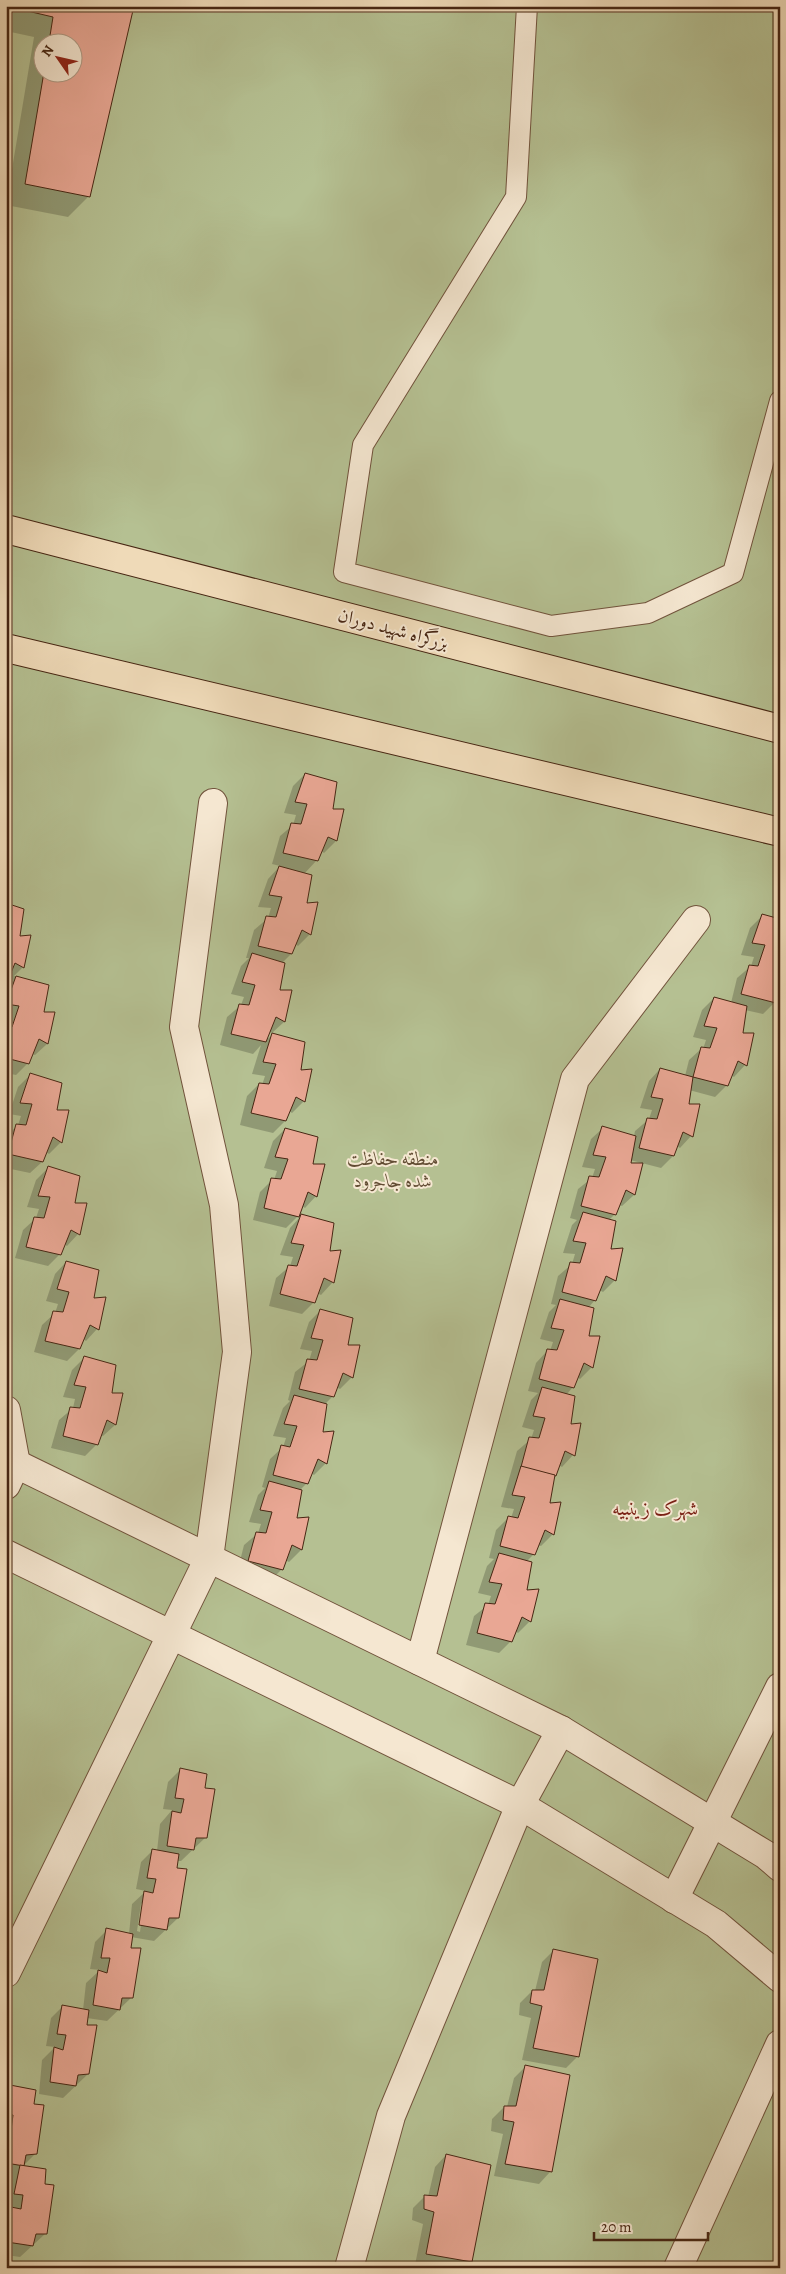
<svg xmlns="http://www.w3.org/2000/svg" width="786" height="2274" viewBox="0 0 786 2274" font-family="Alegreya,Amiri,serif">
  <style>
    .green { fill: #b5c092; stroke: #7e7352; fill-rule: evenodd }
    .shadow { fill: #0003; fill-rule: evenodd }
    .building { fill: #e9a794; stroke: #472613 }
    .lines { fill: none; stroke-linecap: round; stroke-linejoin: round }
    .lane-casing { stroke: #71533c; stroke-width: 22 }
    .street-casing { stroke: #71533c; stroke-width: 30 }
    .highway-casing { stroke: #472613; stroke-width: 30 }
    .lane { stroke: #f5e7d1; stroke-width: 20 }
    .street { stroke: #f5e7d1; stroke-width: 28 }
    .highway { stroke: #efdab8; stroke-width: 28 }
    .labels { text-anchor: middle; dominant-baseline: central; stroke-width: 4; stroke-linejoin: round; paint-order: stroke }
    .street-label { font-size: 19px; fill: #472613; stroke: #f5e7d1 }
    .park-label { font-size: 19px; font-style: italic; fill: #624c33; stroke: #f5e7d1 }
    .neighbourhood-label { font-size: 20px; fill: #7a1f14; stroke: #f5e7d1 }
  </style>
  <rect width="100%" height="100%" fill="#efdab8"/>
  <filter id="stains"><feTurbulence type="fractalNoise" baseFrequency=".004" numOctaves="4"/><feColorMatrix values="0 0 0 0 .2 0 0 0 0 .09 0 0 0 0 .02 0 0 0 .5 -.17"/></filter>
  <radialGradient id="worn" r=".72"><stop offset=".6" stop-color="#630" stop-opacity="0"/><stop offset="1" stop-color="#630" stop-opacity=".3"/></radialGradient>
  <path class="green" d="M6 6H780V2268H6ZM42 42H72V72H42Z"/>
  <g class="shadow">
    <path d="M6 6H133L89 196 68 217 6 205 34 37 6 31ZM42 42H72V72H42Z"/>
    <path d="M305 774 331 810H342L336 841 324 853 321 851 317 860 304 874 310 934 298 946 295 944 291 954 282 963 279 992 290 991 284 1022 272 1033 269 1032 264 1042 273 1034 299 1071 304 1101 292 1113 289 1111 285 1121 273 1133 240 1125 247 1096 259 1084 262 1085 265 1076 252 1074 261 1045 253 1054 220 1045 227 1017 241 1005 244 997 231 994 241 966 249 958H246L254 930 268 918 271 908 258 907 268 879 280 866 272 864 280 836 293 825 296 815 284 813 293 786Z"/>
    <path d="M762 916 775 1002 763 1014 745 1010 741 1035 753 1034 745 1065 734 1077 731 1075 727 1085 715 1097 689 1090 687 1106 691 1136 680 1148 677 1146 673 1156 661 1168 630 1160 629 1164H641L634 1195 622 1206 619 1205 615 1214 609 1220 610 1250H621L615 1280 603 1292 599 1290 595 1300 588 1308 587 1337 592 1367 580 1379 577 1377 573 1387 566 1395 569 1425H580L573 1455 562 1467 558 1465 553 1475 549 1504H559L553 1534 541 1546 538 1545 534 1554 526 1562V1591L530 1621 518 1633 515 1631 511 1641 499 1653 466 1645 474 1616 488 1605 491 1596 478 1593 487 1566 494 1559 489 1558 496 1530 508 1518H511L514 1509 501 1507 517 1451 531 1439 534 1430 522 1427 531 1400 538 1393 528 1391 536 1363 547 1351H550L553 1342 540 1339 549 1312 556 1305 551 1304 558 1276 572 1264 575 1254 563 1253 572 1225 577 1220 570 1218 578 1189 592 1178 595 1169 582 1167 591 1139 603 1128 634 1136 635 1131 649 1119 652 1110 640 1108 649 1081 660 1069 685 1076 689 1060 701 1049H703L706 1040 693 1037 702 1010 714 998 731 1003 737 978 751 966 754 957 741 955 750 928Z"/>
    <path d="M18 937 23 967 14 976 47 985 42 1013H54L47 1044 35 1055 32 1054 28 1063 16 1075 6 1073V987L13 980 8 977Z"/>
    <path d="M30 1075 56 1111 61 1142 49 1154 46 1152 42 1162 30 1173 6 1168V1136L18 1125 21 1116 9 1114 18 1087Z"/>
    <path d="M285 1129 312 1166 316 1196 305 1208 302 1206 298 1216 286 1228 253 1220 260 1192 272 1180H274L277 1171 264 1168 273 1141Z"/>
    <path d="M48 1168 74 1204H85L78 1234 67 1246 64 1244 60 1254 48 1266 15 1258 23 1230 36 1218 39 1209 27 1207 36 1180Z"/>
    <path d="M301 1216 328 1252H339L332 1283 321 1295 317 1293 314 1302 302 1314 269 1306 276 1278 290 1266 293 1257 280 1255 290 1228Z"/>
    <path d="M66 1262 93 1299 97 1329 86 1341 83 1339 79 1349 67 1361 34 1352 42 1325 55 1313 58 1304 46 1301 55 1274Z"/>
    <path d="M321 1310 347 1346 352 1377 340 1389 336 1387 333 1396 324 1405 321 1433 326 1463 314 1475 311 1473 307 1483 299 1491 296 1519H307L301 1550 289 1562 285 1560 282 1569 270 1581 237 1573 244 1545 258 1533 261 1524 249 1522 258 1495 265 1488 262 1487 270 1459 283 1447 286 1438 273 1436 283 1408 290 1401 288 1400 295 1372 309 1361 312 1351 300 1349 309 1322Z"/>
    <path d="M84 1358 110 1394H122L115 1425 103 1436 100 1435 97 1444 85 1456 51 1448 59 1420 73 1408 75 1399 63 1397 72 1370Z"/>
    <path d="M180 1770 203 1789 206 1837 181 1861H177L178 1918 154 1941 131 1937 130 1949 132 1997 107 2021 87 2018 88 2074 63 2098 39 2094 42 2060 55 2047 46 2046 51 2018 63 2006 83 2010 86 1983 100 1970 90 1969 95 1942 107 1930 129 1934 132 1904 146 1891 136 1889 141 1862 153 1850 157 1851 160 1824 172 1810 163 1809 168 1782ZM144 1901 140 1932 137 1931 141 1904Z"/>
    <path d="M554 1950 578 2056 566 2068 522 2060 531 2018 519 2015 520 2003 532 1991H535L542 1962Z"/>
    <path d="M526 2066 550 2172 539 2184 494 2176 503 2134 491 2131 492 2119 504 2107H507L514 2078Z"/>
    <path d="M10 2086 33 2105 35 2154 23 2166 45 2234 20 2257 6 2255V2213L12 2206H6L9 2177H6V2090Z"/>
    <path d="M446 2155 471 2261 464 2268H418L419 2266 415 2265 423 2224 412 2220 413 2208 425 2196 428 2197 435 2167Z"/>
    <path d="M780 2209V2224L777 2223Z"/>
  </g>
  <g class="building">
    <path d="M6 6H134L90 197 25 184 44 72H72V42H49L53 17Z"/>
    <path d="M305 773 337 782 333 809H344L337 841 328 837 318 861 283 853 291 823 301 824 307 804 295 802Z"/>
    <path d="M279 866 312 875 307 903 318 902 311 935 302 930 292 954 258 946 266 916 276 917 282 897 269 895Z"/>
    <path d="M6 903 24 909 20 936 31 935 24 968 15 963 6 985Z"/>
    <path d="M762 914 780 919V993L776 1003 741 994 749 965 758 966 765 945 752 943Z"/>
    <path d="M252 953 285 963 280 990H292L285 1022 276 1017 266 1042 231 1034 239 1004 249 1005 255 985 242 982Z"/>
    <path d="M16 976 49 985 44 1012H55L48 1044 39 1039 29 1064 6 1058V1026L12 1027 19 1006 6 1004Z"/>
    <path d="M714 997 747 1006 743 1033H754L747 1066 738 1061 728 1086 693 1077 701 1047 710 1048 717 1028 704 1026Z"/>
    <path d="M272 1033 305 1042 301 1070 312 1069 305 1102 296 1097 286 1121 251 1113 259 1083 269 1084 276 1064 263 1062Z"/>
    <path d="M660 1068 693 1077 689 1104H700L693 1137 683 1132 674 1156 639 1148 647 1118 657 1119 663 1099 651 1097Z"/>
    <path d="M30 1073 62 1083 57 1110H69L62 1143 53 1137 43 1162 8 1154 16 1124 26 1125 32 1104 20 1103Z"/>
    <path d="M602 1126 636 1136 631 1163H643L635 1195 626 1190 616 1215 581 1206 589 1176 599 1177 606 1157 593 1155Z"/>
    <path d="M285 1128 318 1137 313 1164H325L317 1197 308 1192 299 1217 264 1208 271 1178 281 1179 288 1159 275 1157Z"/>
    <path d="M48 1166 80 1176 75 1203H87L80 1235 71 1230 61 1255 26 1247 34 1217 44 1218 50 1197 38 1196Z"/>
    <path d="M583 1212 616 1221 611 1249 623 1248 616 1281 606 1276 596 1301 562 1292 570 1262 580 1263 586 1243 573 1241Z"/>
    <path d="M301 1214 334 1223 330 1251 341 1250 334 1283 324 1278 315 1303 280 1294 288 1265 297 1266 304 1245 291 1243Z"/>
    <path d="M66 1261 99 1270 94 1298 106 1297 99 1330 90 1325 80 1349 45 1341 53 1311 63 1312 69 1292 57 1289Z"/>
    <path d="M560 1299 594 1308 589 1336H600L593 1368 584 1363 574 1388 539 1379 547 1349 557 1350 564 1330 551 1328Z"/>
    <path d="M320 1309 353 1318 348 1345H360L353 1378 343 1373 334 1397 299 1389 307 1359 317 1360 323 1340 311 1338Z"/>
    <path d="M84 1356 116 1365 112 1393H123L116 1425 107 1420 98 1445 63 1436 70 1407 80 1408 86 1387 74 1385Z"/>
    <path d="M542 1387 575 1396 571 1424 581 1423 575 1456 565 1451 556 1476 521 1467 529 1437 539 1438 545 1418 533 1416Z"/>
    <path d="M294 1395 327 1404 323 1432 334 1431 327 1464 318 1459 308 1484 273 1475 281 1445 290 1447 297 1426 284 1424Z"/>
    <path d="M521 1466 555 1475 550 1503 561 1502 554 1535 545 1530 535 1555 500 1546 508 1516 518 1518 525 1497 512 1495Z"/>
    <path d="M269 1481 302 1490 297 1518 309 1517 302 1550 292 1545 283 1570 248 1561 256 1532 266 1533 272 1512 260 1510Z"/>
    <path d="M499 1553 532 1562 527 1590 539 1589 531 1622 522 1617 512 1642 477 1633 485 1603 495 1604 502 1584 489 1582Z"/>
    <path d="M180 1768 207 1774 205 1788 215 1789 207 1838H196L194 1850 167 1846 172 1811 181 1813 184 1799 175 1798Z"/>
    <path d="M152 1849 179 1854 177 1868 187 1869 179 1918H169L167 1930 139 1925 144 1891 153 1893 156 1879 147 1878Z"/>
    <path d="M106 1928 133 1934 131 1948H141L133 1998H122L120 2010 93 2005 98 1970 107 1973 110 1958H101Z"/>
    <path d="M553 1949 598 1959 579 2057 533 2048 542 2006 530 2003 532 1990H544Z"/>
    <path d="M62 2005 89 2010 87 2025H97L89 2074 78 2075 76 2086 50 2082 54 2047 63 2050 66 2035 57 2034Z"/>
    <path d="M525 2065 570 2075 552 2172 505 2164 514 2122 503 2120 504 2106H516Z"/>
    <path d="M10 2085 36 2090 34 2104 44 2105 37 2154 26 2155 24 2166 6 2163V2128L11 2130 13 2115 6 2114Z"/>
    <path d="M446 2154 491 2165 472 2262 426 2254 434 2212 424 2209V2195L437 2196Z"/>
    <path d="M20 2165 46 2169 45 2184 54 2185 47 2234H36L33 2246 7 2242 11 2207 21 2209 23 2195 14 2194Z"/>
    <path d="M420 2264 438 2268H419Z"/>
  </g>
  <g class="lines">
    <g class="lane-casing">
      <path id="lane" d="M527 6 516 197 363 445 344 572 551 626 648 613 733 573 780 401"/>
    </g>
    <g class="street-casing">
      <g id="street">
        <path d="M6 1410 16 1464 6 1485"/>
        <path d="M6 1459 561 1730 766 1855 780 1867"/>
        <path d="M6 1554 520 1805 716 1924 780 1978"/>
        <path d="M420 1661 575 1079 696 920"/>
        <path d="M674 1899 780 1687"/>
        <path d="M6 1973 209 1558 237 1352 224 1205 184 1027 213 803"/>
        <path d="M349 2268 391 2116 520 1805 561 1730"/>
        <path d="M678 2268 780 2044"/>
      </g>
    </g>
    <g class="highway-casing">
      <g id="highway">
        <path d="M6 529 780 729"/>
        <path d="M6 648 780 832"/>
      </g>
    </g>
    <use href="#lane" class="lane"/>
    <use href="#street" class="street"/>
    <use href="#highway" class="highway"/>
  </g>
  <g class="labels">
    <g class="street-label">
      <text transform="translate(393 629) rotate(15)">بزرگراه شهید دوران</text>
    </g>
    <g class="park-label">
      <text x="393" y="1159">منطقه حفاظت<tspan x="393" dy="22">شده جاجرود</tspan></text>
    </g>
    <g class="neighbourhood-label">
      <text x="655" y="1508">شهرک زینبیه</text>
    </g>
  </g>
  <rect width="786" height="2274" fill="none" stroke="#efdab8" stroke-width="25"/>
  <rect x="8" y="8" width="771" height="2259" fill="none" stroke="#472613" stroke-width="2.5"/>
  <rect x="12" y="12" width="761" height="2249" fill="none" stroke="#472613"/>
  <g transform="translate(58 58) rotate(304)"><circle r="24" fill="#f5e7d1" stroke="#af9a85"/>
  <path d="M0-4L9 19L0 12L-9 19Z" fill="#8f2418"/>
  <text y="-8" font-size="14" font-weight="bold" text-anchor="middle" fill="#472613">N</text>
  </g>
  <path d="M594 2232v8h114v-8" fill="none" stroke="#472613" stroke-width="2.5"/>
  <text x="601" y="2232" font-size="15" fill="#472613" stroke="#f5e7d1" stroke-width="4" paint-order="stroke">20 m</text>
  <rect width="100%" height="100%" filter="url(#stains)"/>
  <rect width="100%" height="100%" fill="url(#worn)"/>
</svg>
